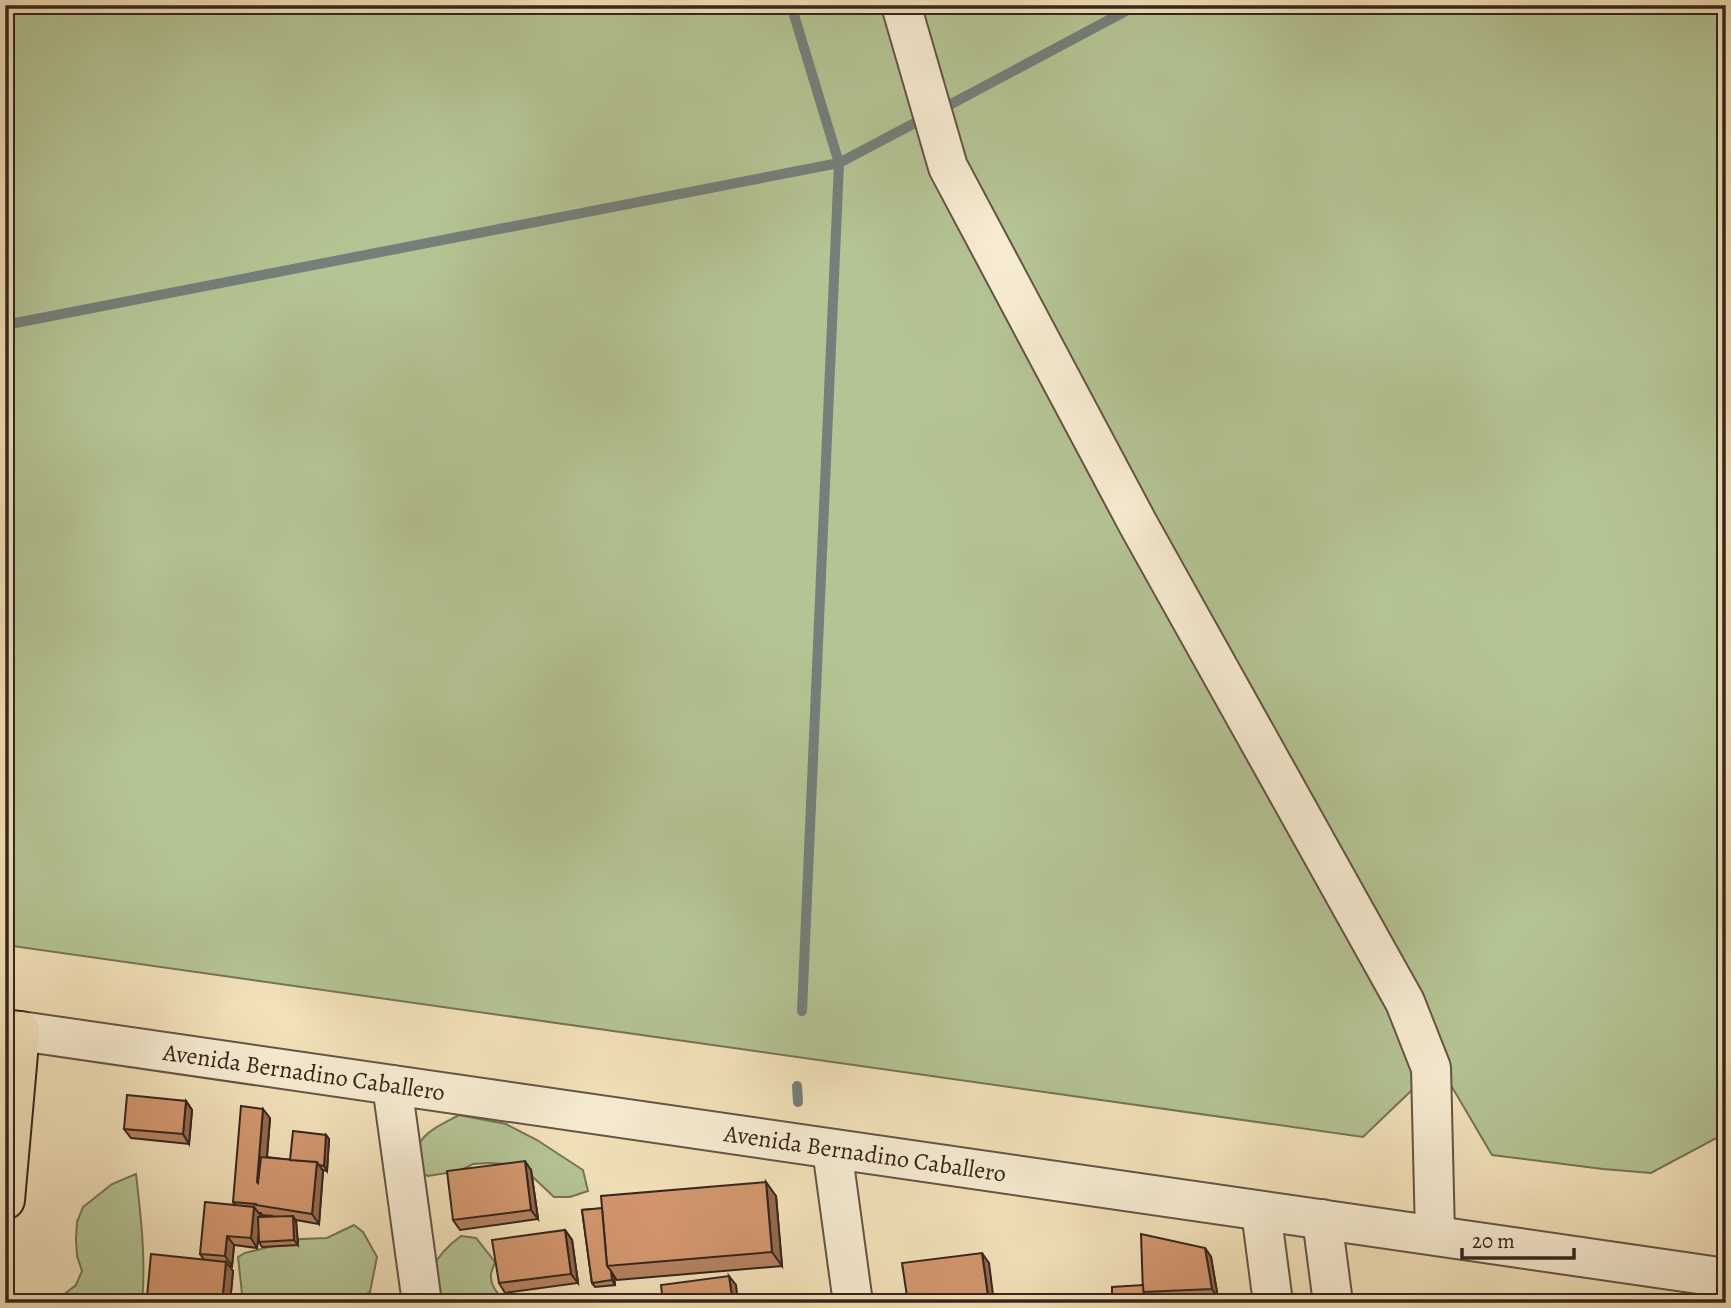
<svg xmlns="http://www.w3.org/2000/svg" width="1731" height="1308" viewBox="0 0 1731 1308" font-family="Alegreya,serif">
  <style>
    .green { fill: #b5c494; stroke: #767459; stroke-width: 2 }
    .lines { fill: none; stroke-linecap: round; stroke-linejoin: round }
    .stream { stroke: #74807b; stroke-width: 10 }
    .minor-casing { stroke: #655445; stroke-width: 42 }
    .major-casing { stroke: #36251e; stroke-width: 42 }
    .minor { stroke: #f7ecd2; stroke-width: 38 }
    .major { stroke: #f3e2ba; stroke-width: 38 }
    .wall { fill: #b5825f; stroke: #36251e; stroke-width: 2; fill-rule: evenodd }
    .shaded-wall { fill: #946a4e; stroke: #36251e; stroke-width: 2 }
    .building { fill: #d3976f; stroke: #36251e; stroke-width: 2 }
    .labels { text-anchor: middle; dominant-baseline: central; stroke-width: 6; stroke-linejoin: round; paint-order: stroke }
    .street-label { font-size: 24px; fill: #36251e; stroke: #f7ecd2 }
  </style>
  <rect width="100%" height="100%" fill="#f3e2ba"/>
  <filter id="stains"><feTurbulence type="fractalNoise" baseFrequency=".00286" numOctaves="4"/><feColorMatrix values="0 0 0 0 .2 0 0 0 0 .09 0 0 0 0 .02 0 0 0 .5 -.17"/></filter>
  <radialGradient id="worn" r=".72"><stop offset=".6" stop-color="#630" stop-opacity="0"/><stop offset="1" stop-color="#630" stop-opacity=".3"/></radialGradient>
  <g class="green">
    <path d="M5 5H1726V1133L1651 1173 1603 1169 1492 1155 1452 1087H1432L1411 1091 1363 1137 5 945Z"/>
    <path d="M459 1115 506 1124 537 1140 583 1170 588 1191 570 1197H554L520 1165 489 1163 473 1164 459 1171 428 1176 411 1170C417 1134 429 1131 459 1115Z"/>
    <path d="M136 1174C141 1217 146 1260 142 1303H53L76 1285 82 1271 77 1256 76 1239 77 1222 83 1207 112 1184Z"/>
    <path d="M354 1225 363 1232 377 1257 370 1292 350 1303H243L238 1257 245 1253 301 1239 327 1238Z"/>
    <path d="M461 1236 476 1238 495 1262C494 1265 491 1272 491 1274 490 1287 500 1299 512 1303H440L429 1272C438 1256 447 1246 461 1236Z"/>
  </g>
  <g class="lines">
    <g class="stream">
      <path d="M940 110 1137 5"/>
      <path d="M5 325 839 163 791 5"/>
      <path d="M802 1011 839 163 926 117"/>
      <path d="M797 1086 798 1102"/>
    </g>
    <g class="minor-casing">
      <g id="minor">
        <path d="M901 5 948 167 1138 524 1405 1002 1431 1068 1435 1235"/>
        <path id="s1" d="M20 1031 1726 1278"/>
        <path d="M392 1085 422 1303"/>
        <path d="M832 1149 853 1303"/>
        <path d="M1261 1211 1273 1303"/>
        <path d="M1322 1219 1333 1303"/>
      </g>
    </g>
    <g class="major-casing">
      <path id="major" d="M5 1029 20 1031 5 1200"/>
    </g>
    <use href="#minor" class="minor"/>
    <use href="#major" class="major"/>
  </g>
  <g class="wall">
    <path d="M186 1101 192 1110 189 1144 131 1138 124 1129Z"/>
    <path d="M270 1118 267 1157 290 1160 326 1135 329 1139 327 1171 323 1170V1171L319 1224 296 1220 298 1245 262 1247 259 1242 258 1236 257 1248 234 1245 232 1266H229L233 1271 230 1303H151L147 1297 204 1260 200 1254 235 1205 233 1202ZM258 1213H261L262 1215 273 1216 260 1217Z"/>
    <path d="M531 1170 538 1219 460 1230 453 1220Z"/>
    <path d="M776 1196 782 1266 617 1280 614 1276 615 1285 595 1287 592 1283 582 1210Z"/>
    <path d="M565 1230 572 1240 578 1283 505 1293 499 1283Z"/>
    <path d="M1205 1248 1211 1257 1218 1298 1150 1301 1146 1296 1147 1303H1114L1112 1300 1143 1285Z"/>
  </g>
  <g class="shaded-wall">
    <path d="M186 1101 192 1110 189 1144 183 1134Z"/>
    <path d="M263 1109 270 1118 264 1192 257 1182Z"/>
    <path d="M326 1135 329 1139 327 1171 324 1166Z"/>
    <path d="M525 1161 531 1170 538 1219 531 1210Z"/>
    <path d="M317 1162 323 1171 319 1224 312 1214Z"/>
    <path d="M766 1182 776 1196 782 1266 772 1252Z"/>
    <path d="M254 1207 261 1216 257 1248 251 1238Z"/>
    <path d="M293 1216 296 1221 298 1245 294 1240Z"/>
    <path d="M565 1230 572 1240 578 1283 571 1274Z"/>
    <path d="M227 1236 234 1245 232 1266 225 1256Z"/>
    <path d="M1205 1248 1211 1257 1218 1298 1212 1289Z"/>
    <path d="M982 1253 989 1263 994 1303H989Z"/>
    <path d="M226 1262 233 1271 230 1303H222Z"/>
    <path d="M611 1271 614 1276 615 1285 612 1280Z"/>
    <path d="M729 1276 736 1285 738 1303H733Z"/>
    <path d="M1143 1292 1146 1296 1147 1303 1144 1298Z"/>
  </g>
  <g class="building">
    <path d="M127 1095 186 1101 183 1134 124 1129Z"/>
    <path d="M241 1106 263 1109 257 1182 258 1183 261 1157 317 1162 312 1214 256 1205V1204L233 1202Z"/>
    <path d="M293 1131 326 1135 324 1166 319 1165 317 1162 290 1160Z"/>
    <path d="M525 1161 531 1210 453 1220 447 1171Z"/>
    <path d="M766 1182 772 1252 607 1266 601 1196Z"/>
    <path d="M205 1202 254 1207 251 1238 227 1236 225 1256 200 1254Z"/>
    <path d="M602 1208 607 1266 611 1271 612 1280 592 1283 582 1210Z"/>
    <path d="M293 1216 294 1240 259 1242 258 1217Z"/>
    <path d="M565 1230 571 1274 499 1283 492 1240Z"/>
    <path d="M1141 1234 1205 1248 1212 1289 1143 1292Z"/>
    <path d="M982 1253 989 1303H908L902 1263Z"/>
    <path d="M151 1254 226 1262 222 1303H202L147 1297Z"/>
    <path d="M729 1276 733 1303H663L661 1285Z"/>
    <path d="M1143 1285 1144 1298 1112 1300V1287Z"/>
  </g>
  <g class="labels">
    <g class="street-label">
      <text stroke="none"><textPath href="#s1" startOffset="287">Avenida Bernadino Caballero</textPath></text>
      <text stroke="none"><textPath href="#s1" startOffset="854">Avenida Bernadino Caballero</textPath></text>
    </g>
  </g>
  <rect width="1731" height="1308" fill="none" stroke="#f3e2ba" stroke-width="28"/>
  <rect x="7" y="7" width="1717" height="1294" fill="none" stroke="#36251e" stroke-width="3.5"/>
  <rect x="14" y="14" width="1703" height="1280" fill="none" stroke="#36251e" stroke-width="2"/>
  <path d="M1462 1248v10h112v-10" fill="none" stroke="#36251e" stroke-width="3.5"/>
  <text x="1472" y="1248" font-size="21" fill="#36251e" stroke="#f7ecd2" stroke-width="5" paint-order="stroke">20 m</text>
  <rect width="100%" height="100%" filter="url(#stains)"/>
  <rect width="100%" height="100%" fill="url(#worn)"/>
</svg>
